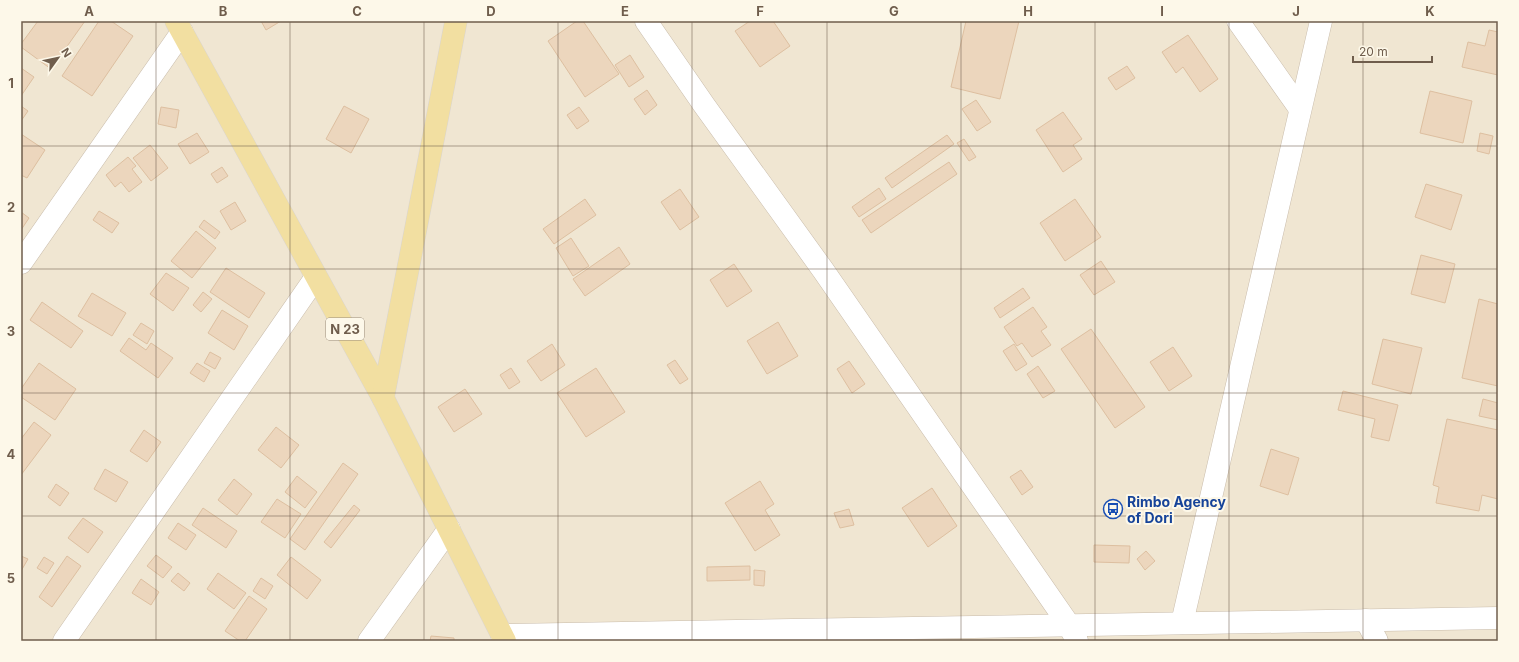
<svg xmlns="http://www.w3.org/2000/svg" width="1519" height="662" viewBox="0 0 1519 662" font-family="Inter,sans-serif">
  <style>
    .residential { fill: #f0e6d2 }
    .building { fill: #ecd6bd; stroke: #ddbfa0 }
    .lines { fill: none; stroke-linecap: round; stroke-linejoin: round }
    .minor-casing { stroke: #c9bcab; stroke-width: 23 }
    .major-casing { stroke: #dad5d0; stroke-width: 23 }
    .minor { stroke: #fff; stroke-width: 22 }
    .major { stroke: #f2dfa1; stroke-width: 22 }
    .grid { fill: none; stroke: #6f5d4c; stroke-width: 1; stroke-opacity: 0.55 }
    .labels { text-anchor: middle; dominant-baseline: central; stroke-width: 4; stroke-linejoin: round; paint-order: stroke }
    .shield { fill: #fdf8e9; stroke: #9a8c7b; stroke-width: 1 }
    .shield-label { font-size: 13px; font-weight: bold; fill: #6f5d4c }
    .transit-label { font-size: 14px; font-weight: bold; fill: #164399; stroke: #fdf8e9; text-anchor: start }
    .neatline { fill: none; stroke: #6f5d4c; stroke-width: 1.5 }
    .grid-label { font-size: 13px; text-anchor: middle; font-weight: bold; fill: #6f5d4c }
  </style>
  <rect width="100%" height="100%" fill="#faf4e3"/>
  <rect class="residential" x="21" y="21" width="1477" height="620"/>
  <g class="building">
    <path d="M38 21H85L51 69 21 47V44Z"/>
    <path d="M99 21H111L133 36 92 96 62 76Z"/>
    <path d="M261 21H281L266 30Z"/>
    <path d="M577 21H583L619 74 585 97 548 41Z"/>
    <path d="M750 21H773L790 46 760 67 735 31Z"/>
    <path d="M966 21H1019L1000 99 951 87Z"/>
    <path d="M1489 30 1498 32V75L1462 67 1468 42 1485 46Z"/>
    <path d="M1188 35 1218 79 1200 92 1183 67 1176 73 1162 52Z"/>
    <path d="M630 55 644 77 629 87 615 65Z"/>
    <path d="M1127 66 1135 78 1116 90 1108 78Z"/>
    <path d="M21 68 34 77 21 96Z"/>
    <path d="M647 90 657 105 645 115 634 99Z"/>
    <path d="M1430 91 1472 101 1463 143 1420 133Z"/>
    <path d="M976 100 991 122 977 131 962 109Z"/>
    <path d="M21 106 28 111 21 121Z"/>
    <path d="M344 106 369 119 351 153 326 139Z"/>
    <path d="M161 107 179 110 176 128 158 124Z"/>
    <path d="M579 107 589 121 577 129 567 115Z"/>
    <path d="M1063 112 1082 139 1073 145 1082 159 1063 172 1036 130Z"/>
    <path d="M197 133 209 152 190 164 178 144Z"/>
    <path d="M1480 133 1493 136 1489 154 1477 151Z"/>
    <path d="M21 134 45 150 27 178 21 175Z"/>
    <path d="M947 135 954 144 892 188 885 178Z"/>
    <path d="M964 139 976 157 969 161 957 143Z"/>
    <path d="M150 145 168 168 151 181 133 158Z"/>
    <path d="M128 157 136 166 132 169 142 182 129 192 121 182 115 187 106 175Z"/>
    <path d="M949 162 957 174 871 233 862 220Z"/>
    <path d="M222 167 228 176 217 183 211 174Z"/>
    <path d="M1426 184 1462 195 1451 230 1415 217Z"/>
    <path d="M879 188 886 199 859 217 852 207Z"/>
    <path d="M680 189 699 217 680 230 661 202Z"/>
    <path d="M585 199 596 215 554 244 543 229Z"/>
    <path d="M1075 199 1101 237 1065 261 1040 223Z"/>
    <path d="M235 202 246 221 231 230 220 211Z"/>
    <path d="M99 211 119 223 112 233 93 220Z"/>
    <path d="M21 212 29 218 21 230Z"/>
    <path d="M204 220 220 232 215 239 199 227Z"/>
    <path d="M196 231 216 248 192 278 171 261Z"/>
    <path d="M571 238 589 266 573 276 556 248Z"/>
    <path d="M619 247 630 264 585 296 573 279Z"/>
    <path d="M1421 255 1455 264 1445 303 1411 294Z"/>
    <path d="M1101 261 1115 282 1094 295 1080 275Z"/>
    <path d="M734 264 752 291 727 307 710 280Z"/>
    <path d="M226 268 265 293 249 318 210 292Z"/>
    <path d="M166 273 189 288 173 311 150 294Z"/>
    <path d="M1023 288 1030 298 1000 318 994 308Z"/>
    <path d="M203 292 212 299 201 312 193 305Z"/>
    <path d="M92 293 126 313 112 336 78 316Z"/>
    <path d="M1479 299 1498 304V386L1462 378Z"/>
    <path d="M42 302 83 331 71 348 30 320Z"/>
    <path d="M1033 307 1047 327 1041 331 1051 345 1032 357 1022 343 1017 346 1004 327Z"/>
    <path d="M222 310 248 326 234 350 208 333Z"/>
    <path d="M778 322 798 356 767 374 747 341Z"/>
    <path d="M141 323 154 331 147 344 133 335Z"/>
    <path d="M1091 329 1145 407 1115 428 1061 349Z"/>
    <path d="M129 338 146 350 151 343 173 358 158 378 120 351Z"/>
    <path d="M1383 339 1422 348 1411 394 1372 384Z"/>
    <path d="M552 344 565 365 541 381 527 361Z"/>
    <path d="M1014 344 1027 364 1016 371 1003 351Z"/>
    <path d="M1173 347 1192 376 1169 391 1150 362Z"/>
    <path d="M210 352 221 358 215 369 204 363Z"/>
    <path d="M675 360 688 379 680 384 667 365Z"/>
    <path d="M849 361 865 384 852 393 837 369Z"/>
    <path d="M39 363 76 389 55 420 21 397V389Z"/>
    <path d="M197 363 210 371 204 382 190 373Z"/>
    <path d="M1038 366 1055 391 1043 398 1027 374Z"/>
    <path d="M511 368 520 382 509 389 500 375Z"/>
    <path d="M596 368 625 412 586 437 557 393Z"/>
    <path d="M465 389 482 414 454 432 438 407Z"/>
    <path d="M1343 391 1398 405 1389 441 1371 437 1375 419 1338 410Z"/>
    <path d="M1483 399 1498 403V420L1479 416Z"/>
    <path d="M1447 419 1498 430V499L1482 495 1479 511 1436 503 1439 487 1433 485Z"/>
    <path d="M34 422 51 435 21 475V439Z"/>
    <path d="M276 427 299 445 281 468 258 450Z"/>
    <path d="M144 430 161 442 147 462 130 451Z"/>
    <path d="M1271 449 1299 458 1288 495 1260 486Z"/>
    <path d="M343 463 358 474 305 550 290 539Z"/>
    <path d="M105 469 128 482 116 502 94 489Z"/>
    <path d="M1021 470 1033 487 1022 495 1010 477Z"/>
    <path d="M297 476 317 492 305 508 285 492Z"/>
    <path d="M234 479 252 494 237 515 218 500Z"/>
    <path d="M760 481 774 504 765 510 780 535 755 551 725 503Z"/>
    <path d="M56 484 69 493 60 506 48 497Z"/>
    <path d="M932 488 957 526 928 547 902 508Z"/>
    <path d="M277 499 301 514 285 538 261 522Z"/>
    <path d="M354 505 360 510 331 548 324 542Z"/>
    <path d="M203 508 237 531 226 548 192 525Z"/>
    <path d="M849 509 854 525 840 528 834 513Z"/>
    <path d="M83 518 103 532 88 553 68 538Z"/>
    <path d="M178 523 196 535 186 550 168 538Z"/>
    <path d="M1094 545 1130 546 1129 563 1094 562Z"/>
    <path d="M1146 551 1155 561 1145 570 1137 559Z"/>
    <path d="M156 555 172 567 163 578 147 566Z"/>
    <path d="M21 556 28 559 21 571Z"/>
    <path d="M67 556 81 566 52 607 39 597Z"/>
    <path d="M44 557 54 563 47 574 37 568Z"/>
    <path d="M291 557 321 580 307 599 277 575Z"/>
    <path d="M750 566V580L707 581V567Z"/>
    <path d="M754 570 765 571 764 586 754 585Z"/>
    <path d="M178 573 190 583 184 591 171 581Z"/>
    <path d="M218 573 246 593 234 609 207 589Z"/>
    <path d="M261 578 273 586 265 599 253 591Z"/>
    <path d="M141 579 159 592 151 605 132 593Z"/>
    <path d="M249 596 267 609 245 641H240L225 631Z"/>
    <path d="M431 636 454 638V641H430Z"/>
  </g>
  <g class="lines">
    <g class="minor-casing">
      <g id="minor">
        <path d="M646 21 704 105 823 270 1069 625 1077 641"/>
        <path d="M1238 21 1300 109"/>
        <path d="M21 263 182 32"/>
        <path d="M1366 620 1377 641"/>
        <path d="M1182 623 1321 21"/>
        <path d="M502 635 1498 618"/>
        <path d="M64 641 316 277"/>
        <path d="M369 641 449 529"/>
      </g>
    </g>
    <g class="major-casing">
      <g id="major">
        <path d="M176 21 383 398 505 641"/>
        <path d="M383 398 456 21"/>
      </g>
    </g>
    <use href="#minor" class="minor"/>
    <use href="#major" class="major"/>
  </g>
  <path class="grid" d="M156 21V641M290 21V641M424 21V641M558 21V641M692 21V641M827 21V641M961 21V641M1095 21V641M1229 21V641M1363 21V641M21 146H1498M21 269H1498M21 393H1498M21 516H1498"/>
  <defs>
    <g id="bus-ring" transform="scale(1)"><circle r="9.5" fill="#fdf8e9" stroke="#1a4fb4" stroke-width="1.5"/><path d="M-5-6H5V4H4V6H2V4H-2V6H-4V4H-5ZM-3.5-4V0h7V-4ZM-3.5 1.2v1.5H-2V1.2ZM2 1.2v1.5H3.5V1.2Z" fill="#1a4fb4"/></g>
  </defs>
  <g fill-rule="evenodd">
    <use href="#bus-ring" x="1113" y="509"/>
  </g>
  <g class="labels">
    <rect class="shield" x="326" y="318" width="38" height="22" rx="3"/>
    <g class="shield-label">
      <text x="345" y="329">N 23</text>
    </g>
    <g class="transit-label">
      <text x="1127" y="501">Rimbo Agency<tspan x="1127" dy="16">of Dori</tspan></text>
    </g>
  </g>
  <rect width="1519" height="662" fill="none" stroke="#fdf8e9" stroke-width="44"/>
  <g transform="translate(58 58) rotate(57)" stroke="#fdf8e9" stroke-width="3" paint-order="stroke">
  <path d="M0-3L7 15L0 10L-7 15Z" fill="#6f5d4c"/>
  <text y="-6" font-size="11" font-weight="bold" text-anchor="middle" fill="#6f5d4c">N</text>
  </g>
  <path d="M1353 56v6h79v-6" fill="none" stroke="#6f5d4c" stroke-width="2"/>
  <text x="1359" y="56" font-size="12" fill="#6f5d4c" stroke="#fdf8e9" stroke-width="3" paint-order="stroke">20 m</text>
  <rect x="22" y="22" width="1475" height="618" class="neatline"/>
  <g class="grid-label">
    <text x="89" y="16">A</text>
    <text x="223" y="16">B</text>
    <text x="357" y="16">C</text>
    <text x="491" y="16">D</text>
    <text x="625" y="16">E</text>
    <text x="760" y="16">F</text>
    <text x="894" y="16">G</text>
    <text x="1028" y="16">H</text>
    <text x="1162" y="16">I</text>
    <text x="1296" y="16">J</text>
    <text x="1430" y="16">K</text>
    <text x="11" y="88">1</text>
    <text x="11" y="212">2</text>
    <text x="11" y="336">3</text>
    <text x="11" y="459">4</text>
    <text x="11" y="583">5</text>
  </g>
</svg>
